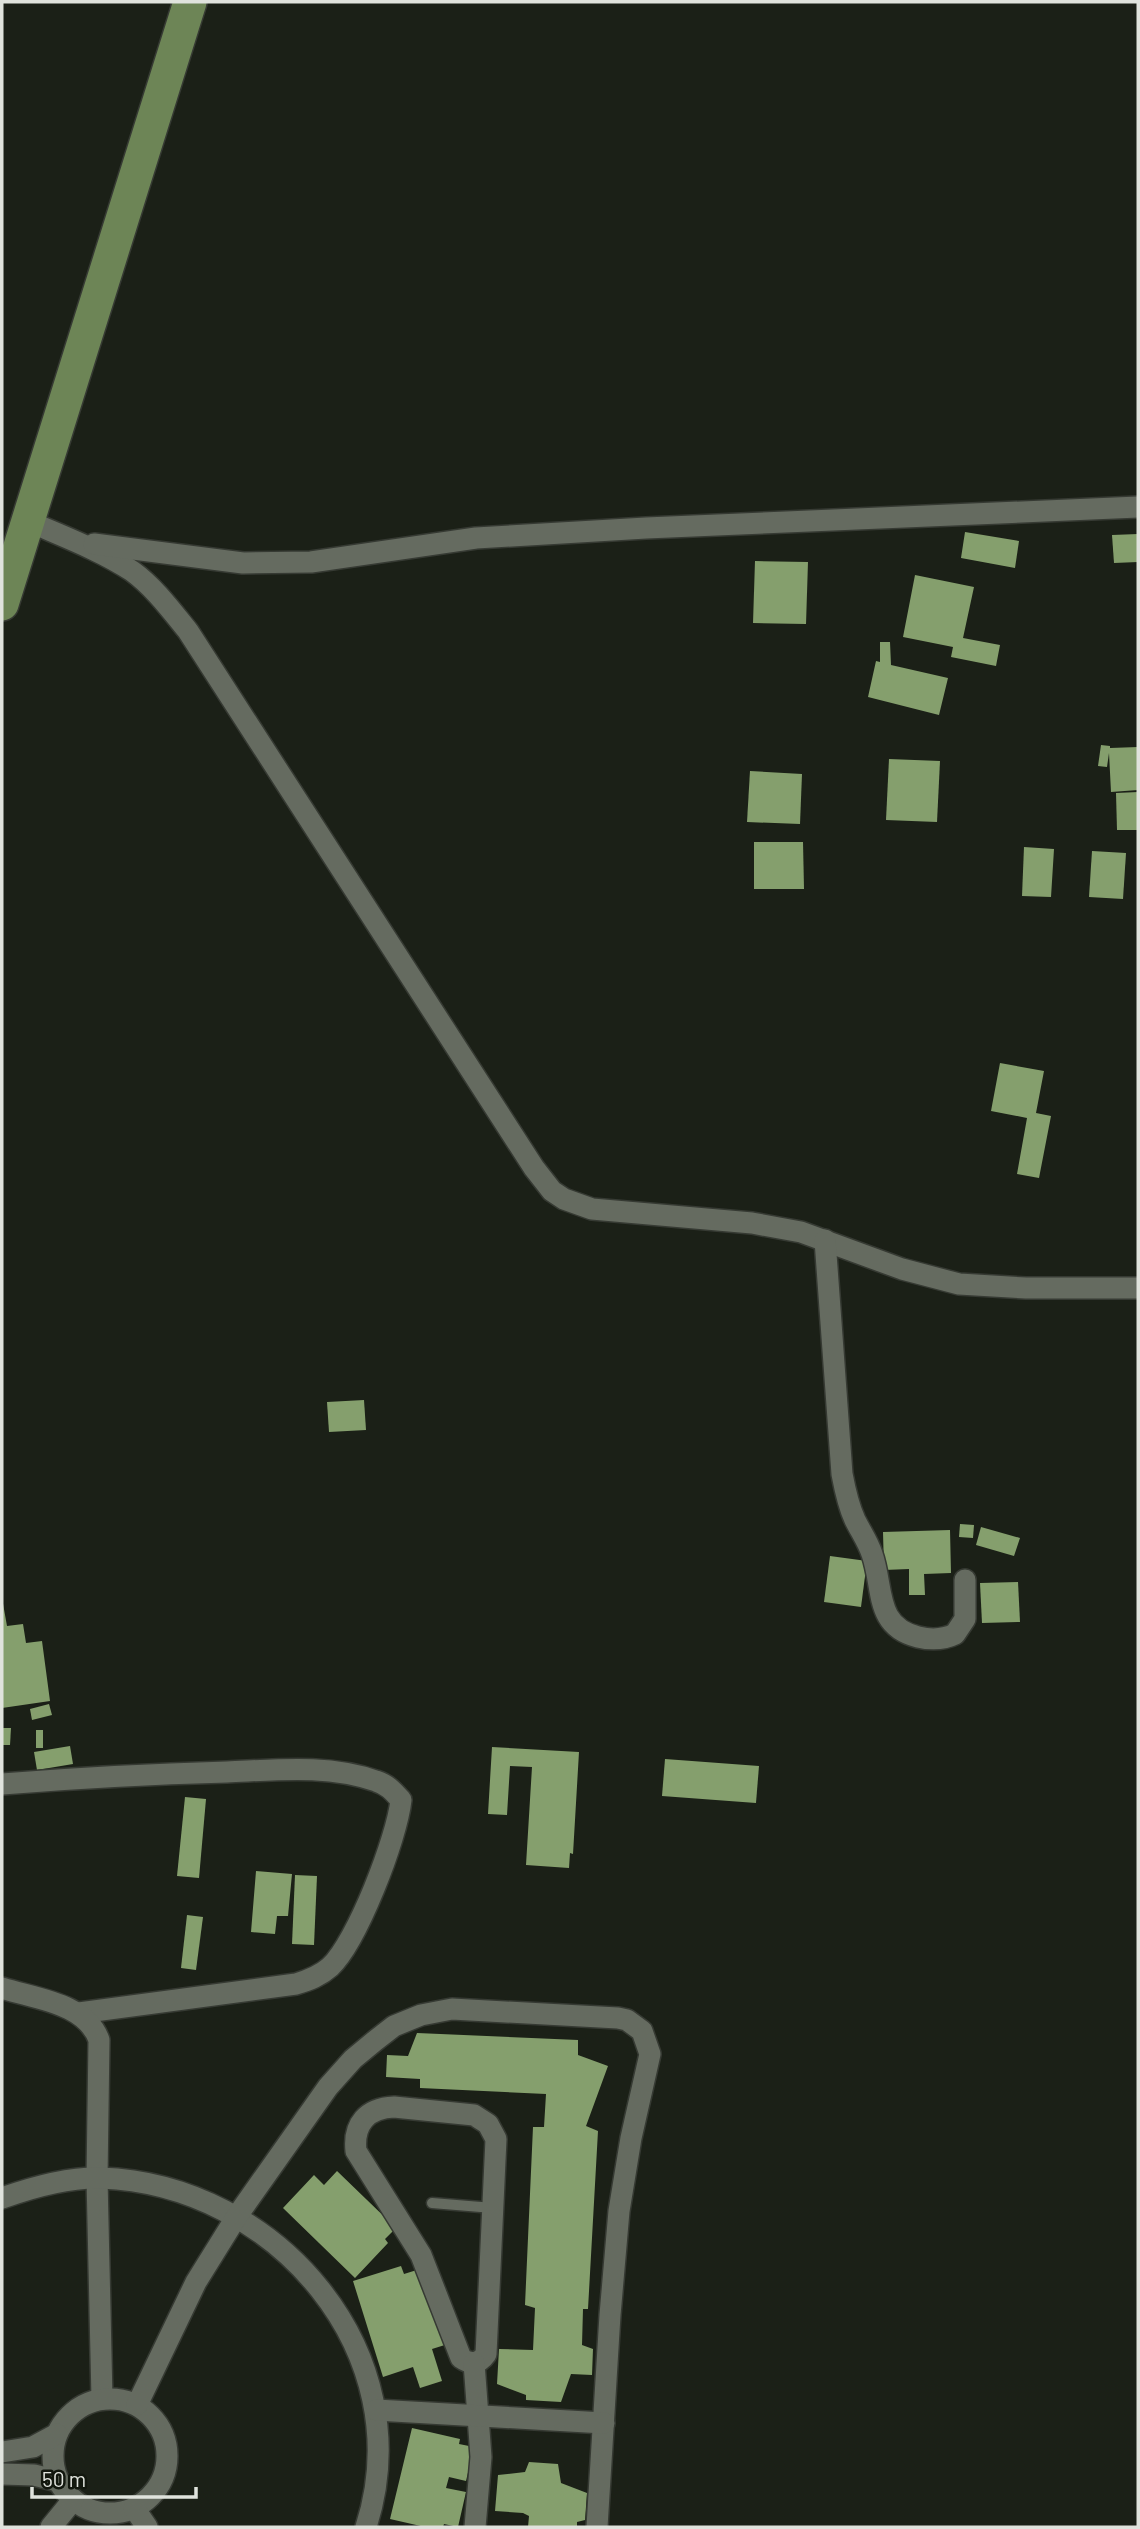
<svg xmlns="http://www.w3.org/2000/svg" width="1140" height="2529" viewBox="0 0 1140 2529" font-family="Barlow,sans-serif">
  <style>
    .building { fill: #859f6d }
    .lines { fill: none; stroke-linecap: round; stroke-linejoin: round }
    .lane-casing { stroke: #363a33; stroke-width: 13 }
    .street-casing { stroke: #363a33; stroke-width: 24 }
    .primary-casing { stroke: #363a33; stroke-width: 36 }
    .lane { stroke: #656b60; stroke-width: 10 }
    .street { stroke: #656b60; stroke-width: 21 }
    .primary { stroke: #6d8556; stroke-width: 33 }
  </style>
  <rect width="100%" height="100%" fill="#1b2017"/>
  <g class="building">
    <path d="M965 532 1019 541 1015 568 961 558Z"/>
    <path d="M1138 534V562L1114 563 1112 535Z"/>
    <path d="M755 561 808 562 806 624 753 623Z"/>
    <path d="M915 575 974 587 963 638 1000 645 996 666 951 657 953 647 903 637Z"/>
    <path d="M880 642H890L891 665 948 678 939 715 868 697 876 661 880 662Z"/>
    <path d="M1101 745 1110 746V748L1138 747V790L1111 792 1109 753 1107 767 1098 766Z"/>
    <path d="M889 759 940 761 937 822 886 820Z"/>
    <path d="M750 771 802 774 800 824 747 822Z"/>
    <path d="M1138 792V830H1117L1116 793Z"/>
    <path d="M754 842H803L804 889H754Z"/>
    <path d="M1024 847 1054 849 1051 897 1022 896Z"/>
    <path d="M1092 851 1126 853 1123 899 1089 897Z"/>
    <path d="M1000 1063 1044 1071 1036 1113 1051 1116 1039 1178 1017 1174 1027 1118 991 1111Z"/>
    <path d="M364 1400 366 1430 329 1432 327 1402Z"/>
    <path d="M960 1524 974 1525 973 1538 959 1537Z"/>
    <path d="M981 1527 1020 1538 1014 1556 976 1545Z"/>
    <path d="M950 1530 951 1573 924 1574 925 1595H909V1569L884 1570 883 1532Z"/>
    <path d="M830 1556 867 1561 861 1607 824 1602Z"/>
    <path d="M1018 1582 1020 1622 982 1623 980 1583Z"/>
    <path d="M2 1598 7 1626 23 1624 26 1643 42 1641 50 1701 2 1708Z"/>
    <path d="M49 1704 52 1715 32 1720 30 1709Z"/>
    <path d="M2 1728H11L10 1745H2Z"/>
    <rect x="36" y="1730" width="7" height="18"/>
    <path d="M70 1746 73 1764 37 1770 34 1752Z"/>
    <path d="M492 1747 579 1752 573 1854 570 1853 569 1868 526 1865 532 1767 510 1766 507 1815 488 1814Z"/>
    <path d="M665 1759 759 1766 756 1803 662 1796Z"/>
    <path d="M185 1797 206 1799 199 1878 177 1876Z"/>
    <path d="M256 1871 292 1874 288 1916H277L275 1934 251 1932Z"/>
    <path d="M295 1875 317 1876 314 1945 292 1944Z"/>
    <path d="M187 1915 203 1917 196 1970 181 1968Z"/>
    <path d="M417 2033 578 2040V2055L608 2066 586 2126 598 2131 588 2309H583L582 2345 593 2349 592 2375 571 2374 561 2402 526 2400V2395L497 2384 499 2349 533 2350 535 2308 525 2305 533 2127H544L546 2094 420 2088V2079L386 2077 387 2055 408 2056Z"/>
    <path d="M337 2171 396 2228 385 2239 388 2243 355 2278 283 2208 314 2175 324 2185Z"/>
    <path d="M401 2266 404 2274 420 2269 448 2344 432 2349 442 2381 420 2388 413 2367 383 2377 353 2281Z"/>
    <path d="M412 2428 460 2439 459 2444 474 2447 466 2481 449 2477 446 2488 466 2492 458 2527 444 2524 443 2527H425L390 2519Z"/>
    <path d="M529 2462 558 2464 561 2483 587 2493 585 2520 577 2522V2527H528L529 2516 523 2513 495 2511 498 2475 525 2472Z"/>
  </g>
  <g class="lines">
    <g class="lane-casing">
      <path id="lane" d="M432 2203 493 2208"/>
    </g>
    <g class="street-casing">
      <g id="street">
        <path d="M28 521C62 536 100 550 132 571 154 587 171 610 188 631L534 1168 552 1191 564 1199 592 1209 752 1223 801 1232 902 1269 959 1284 1026 1288H1138"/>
        <path d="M94 544 243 563 311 562 476 538 646 528 1138 507"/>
        <path d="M825 1240 842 1474C845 1490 848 1505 855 1520 861 1532 868 1542 872 1554 884 1588 874 1626 918 1637 931 1640 943 1640 955 1634L965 1619V1580"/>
        <path d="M2 1784C77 1778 152 1774 227 1772 275 1770 329 1764 376 1781 388 1785 393 1791 401 1800 397 1838 357 1942 330 1967 320 1976 309 1980 296 1984L79 2013"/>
        <path d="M2 1988C36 1999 86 2003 99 2040L97 2178 102 2399"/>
        <path d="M394 2107 474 2115 488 2124 496 2139 486 2354C479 2364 471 2365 461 2358L421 2255 356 2151C353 2124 367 2108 394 2107Z"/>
        <path d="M2 2198C30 2188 70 2177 101 2178 276 2184 422 2353 366 2527"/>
        <path d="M474 2363 481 2457 475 2527"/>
        <circle cx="110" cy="2456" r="57"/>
        <path d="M137 2405 196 2282 237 2216 328 2087 353 2059 376 2040 394 2026 421 2015 452 2009 618 2018 627 2020 642 2031 650 2054 631 2138 619 2211 610 2315 597 2527"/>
        <path d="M376 2410 604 2423"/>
        <path d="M2 2452 33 2447 57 2434"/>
        <path d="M2 2474 34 2475 58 2481"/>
        <path d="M134 2508 147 2527"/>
        <path d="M51 2527 73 2500"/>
      </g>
    </g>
    <g class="primary-casing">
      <path id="primary" d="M2 604 190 2"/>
    </g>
    <use href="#lane" class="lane"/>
    <use href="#street" class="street"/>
    <use href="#primary" class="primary"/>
  </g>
  <rect width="1140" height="2529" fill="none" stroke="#e0e3dd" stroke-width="7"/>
  <path d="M32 2487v10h164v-10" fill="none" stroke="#e0e3dd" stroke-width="3.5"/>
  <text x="42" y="2487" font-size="21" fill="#e0e3dd" stroke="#12170e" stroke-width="5" paint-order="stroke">50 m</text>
</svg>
